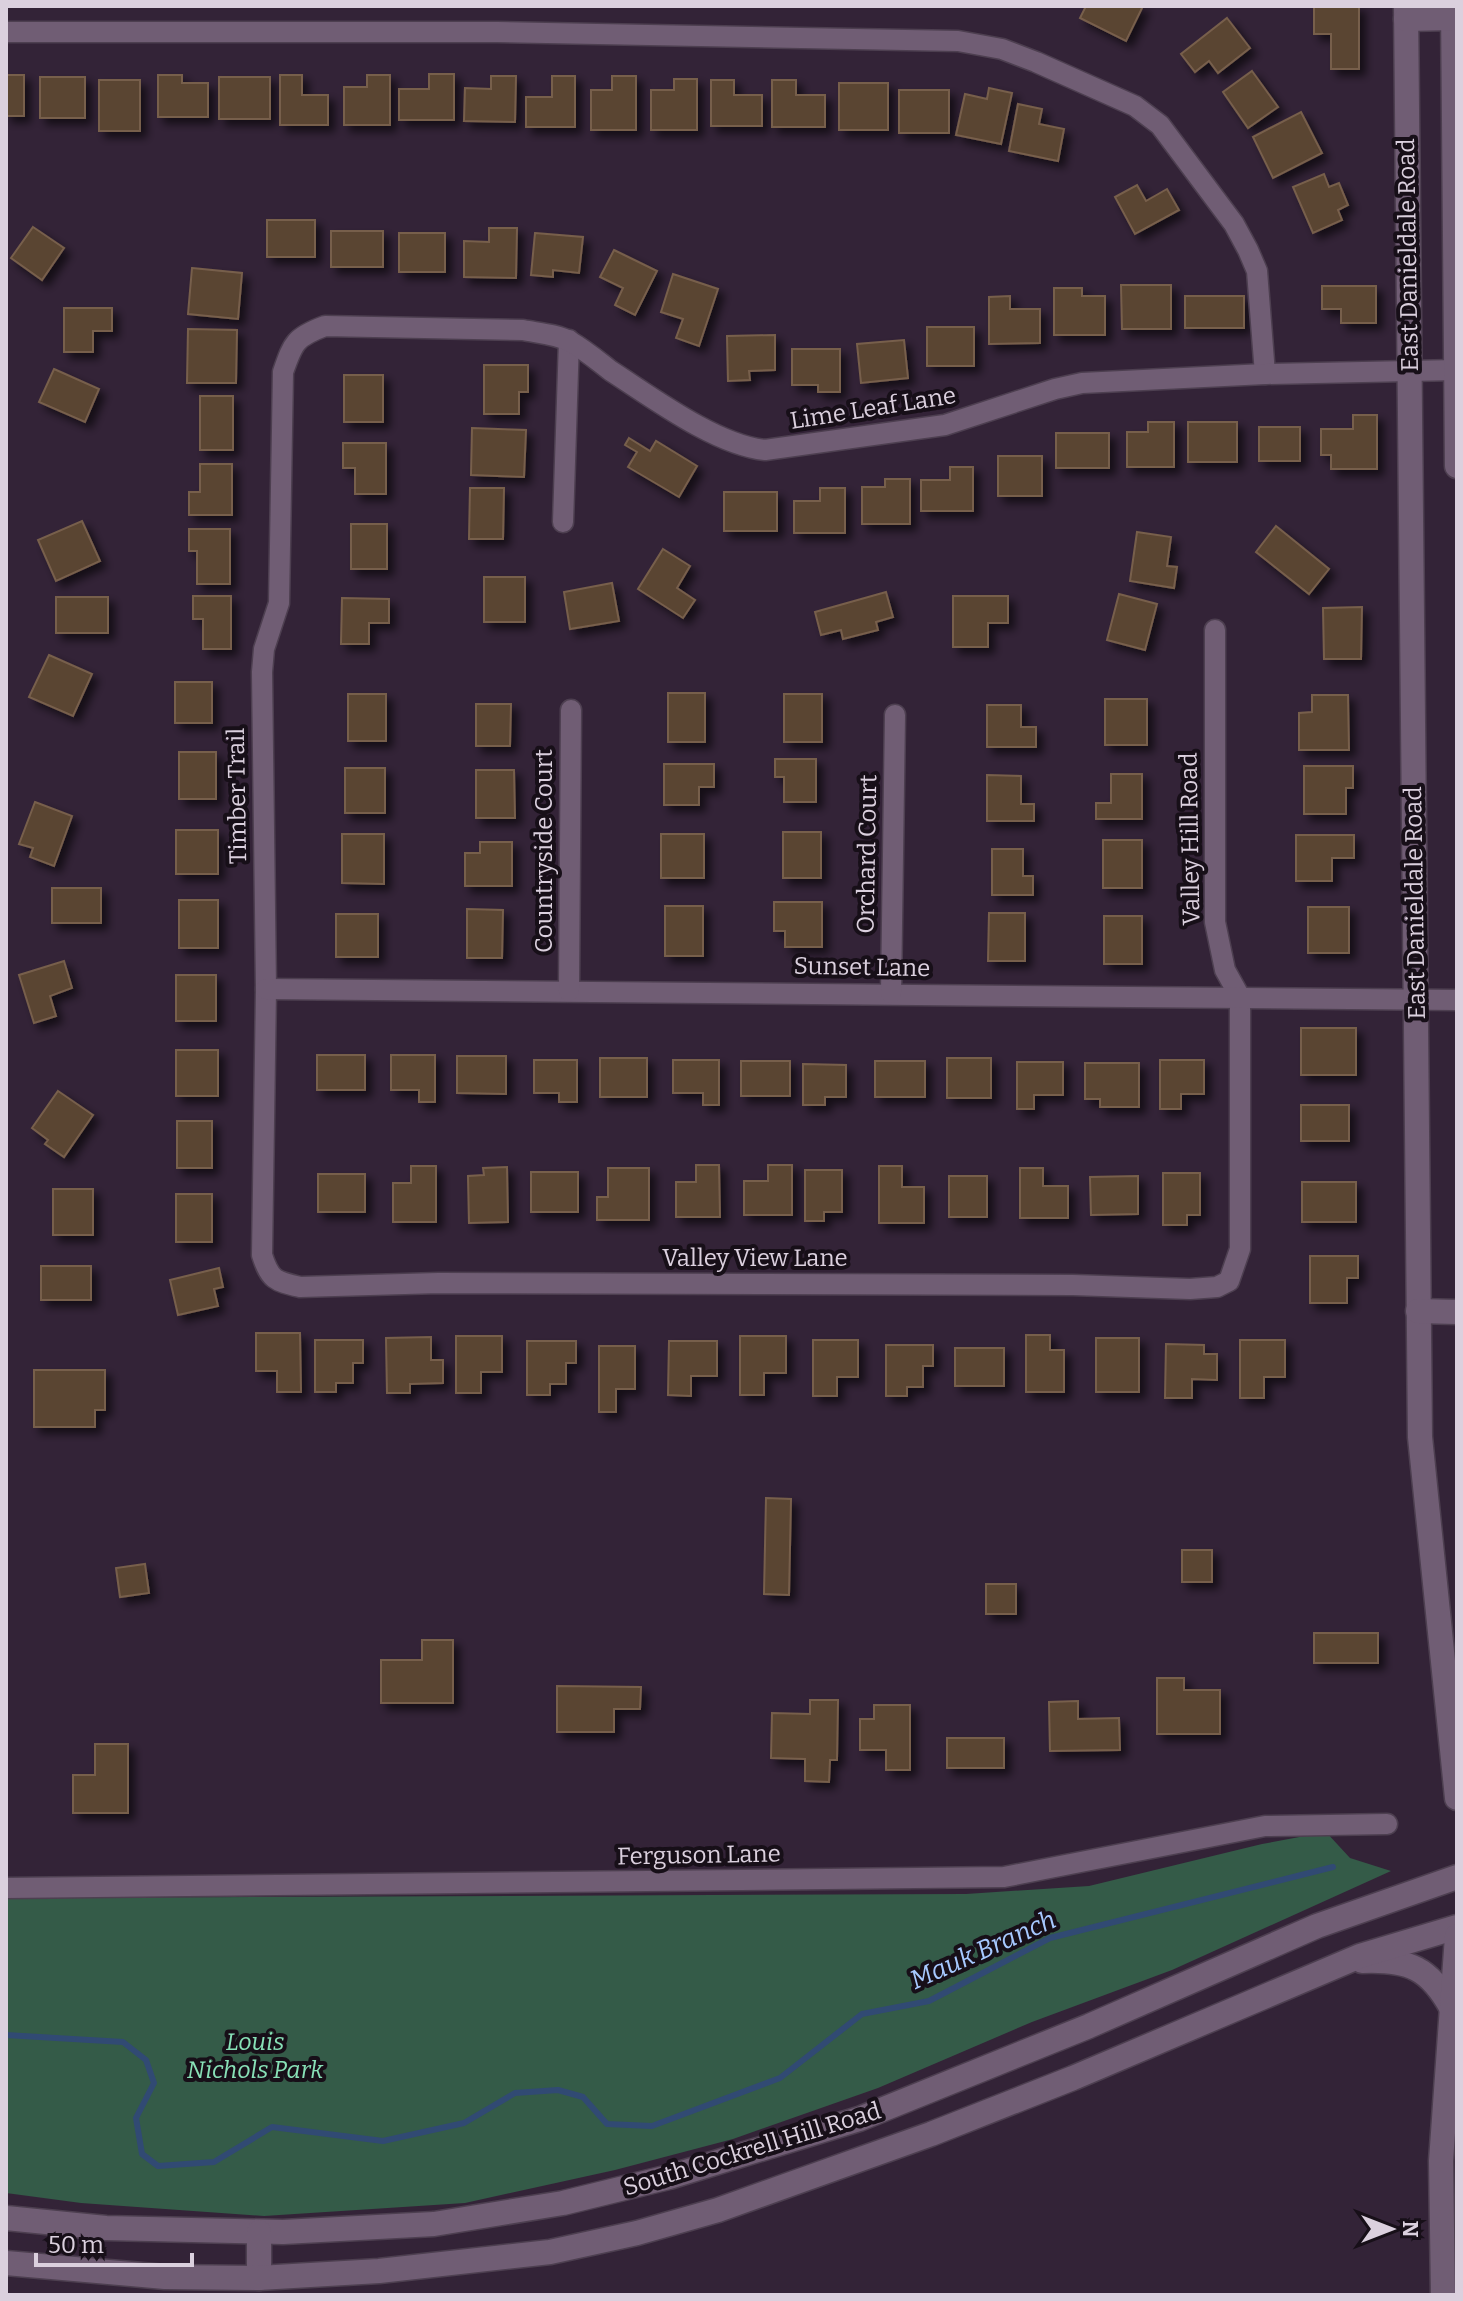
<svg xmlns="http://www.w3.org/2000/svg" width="1463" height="2301" viewBox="0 0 1463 2301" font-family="Bitter,serif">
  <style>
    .green { fill: #345b48 }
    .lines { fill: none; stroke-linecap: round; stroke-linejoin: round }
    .stream { stroke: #314a73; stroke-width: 6 }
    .building { fill: #5a4431; stroke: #775f4c; stroke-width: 2; filter: url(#shadow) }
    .street-casing { stroke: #4d3f50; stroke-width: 23 }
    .secondary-casing { stroke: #4d3f50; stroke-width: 27 }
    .street { stroke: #705d74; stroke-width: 20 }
    .secondary { stroke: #705d74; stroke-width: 24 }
    .labels { text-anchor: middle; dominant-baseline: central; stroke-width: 8; stroke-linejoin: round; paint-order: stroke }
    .street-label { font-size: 24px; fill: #dbd0de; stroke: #170f18 }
    .park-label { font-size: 24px; font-style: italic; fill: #88e1b7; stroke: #170f18 }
    .water-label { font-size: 26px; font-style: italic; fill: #a7c9ff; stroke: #170f18 }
  </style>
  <defs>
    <filter id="shadow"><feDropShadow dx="6" dy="6" stdDeviation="4" flood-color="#0009"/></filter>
  </defs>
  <rect width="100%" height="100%" fill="#332337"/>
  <path class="green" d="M1326 1832 1350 1858 1391 1871 1172 1970 1032 2022 878 2088 733 2139 615 2170 465 2203 264 2216 81 2203 6 2193V1898L966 1894 1089 1886 1262 1844Z"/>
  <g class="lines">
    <path class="stream" d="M6 2035 123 2042 146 2060 154 2083 136 2118 142 2154 158 2166 214 2162 272 2127 383 2141 464 2123 515 2093 558 2090 583 2097 607 2124 652 2126 780 2078 862 2014 929 2001 1050 1938 1333 1867"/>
  </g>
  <g class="building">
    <path d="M1086 6H1143L1126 41 1080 18Z"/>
    <path d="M1314 6H1359V69H1331V34H1314Z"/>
    <path d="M1227 18 1250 48 1218 73 1209 61 1195 72 1181 54Z"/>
    <path d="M1252 71 1278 107 1248 128 1223 92Z"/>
    <path d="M429 74H454V120H399V89H429Z"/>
    <rect x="6" y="75" width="18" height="41"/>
    <path d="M158 75H182V83H208V117H158Z"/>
    <path d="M280 75H302V95H328V125H280Z"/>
    <path d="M367 75H390V125H344V87H367Z"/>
    <path d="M491 76H516L515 122 464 121 465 88 491 89Z"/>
    <path d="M552 76H575V127H526V97H552Z"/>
    <path d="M612 76H636V130H591V90H612Z"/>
    <rect x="40" y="77" width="45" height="41"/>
    <rect x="219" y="77" width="51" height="42"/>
    <path d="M674 79H697V130H651V90H674Z"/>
    <rect x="99" y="80" width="41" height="51"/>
    <path d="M711 80H734V95H762V126H711Z"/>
    <path d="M772 80H796V95H825V127H772Z"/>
    <rect x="839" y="83" width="49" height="47"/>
    <path d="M989 88 1012 93 1001 144 956 135 965 94 987 99Z"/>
    <rect x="899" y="90" width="50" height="43"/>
    <path d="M1018 104 1042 109 1039 124 1064 129 1058 161 1009 151Z"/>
    <path d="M1301 112 1322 153 1273 178 1253 137Z"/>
    <path d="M1324 174 1329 187 1339 183 1348 205 1338 210 1342 220 1313 233 1293 187Z"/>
    <path d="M1137 185 1146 201 1167 189 1179 210 1135 234 1115 197Z"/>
    <rect x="267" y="220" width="48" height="37"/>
    <path d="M33 227 64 248 42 280 11 258Z"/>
    <path d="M489 228H517L516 278 464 277V241L489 242Z"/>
    <rect x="331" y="231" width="52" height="36"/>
    <rect x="399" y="233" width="46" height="39"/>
    <path d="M535 233 583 237 579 273 553 270V277L531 275Z"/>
    <path d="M614 250 657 271 635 315 615 305 623 288 600 277Z"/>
    <path d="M192 268 242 273 238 319 188 314Z"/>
    <path d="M673 274 718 289 699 346 676 338 683 319 661 312Z"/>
    <path d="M1121 285H1171V329H1122Z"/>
    <path d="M1322 286H1376V323H1341V309H1322Z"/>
    <path d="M1054 288H1082V296H1105V335H1054Z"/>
    <path d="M1010 296V309H1040V343L989 344V297Z"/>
    <rect x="1185" y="296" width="59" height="32"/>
    <path d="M64 308H112V331H93V352H64Z"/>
    <rect x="927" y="327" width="47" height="39"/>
    <path d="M188 329 237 330 236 383H187Z"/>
    <path d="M775 335V370L749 371 750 380 728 381 727 336Z"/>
    <path d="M904 340 908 378 861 383 857 344Z"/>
    <path d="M792 349H840V392H818V385H792Z"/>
    <path d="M484 365H528V392H519V414H484Z"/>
    <path d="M54 369 99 389 85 422 39 402Z"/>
    <rect x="344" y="375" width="39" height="47"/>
    <rect x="200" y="396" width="33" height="54"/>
    <path d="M1353 415H1377V469H1331V455H1321V429H1353Z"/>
    <path d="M1148 422H1174V467H1127V432H1148Z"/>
    <rect x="1188" y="422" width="49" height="40"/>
    <rect x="1259" y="427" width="41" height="34"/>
    <path d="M472 428 526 430 524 477 471 475Z"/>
    <rect x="1056" y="433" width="53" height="35"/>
    <path d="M629 438 650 451 656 441 697 466 679 497 628 467 637 452 625 445Z"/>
    <path d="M343 443H386V494H355V468H343Z"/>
    <rect x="998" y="456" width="44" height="40"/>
    <path d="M200 464H232V515H189V492H200Z"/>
    <path d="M950 467H973V511H921V480H950Z"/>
    <path d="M885 479H910V524H862V487H885Z"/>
    <path d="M470 488H504L503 539H469Z"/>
    <path d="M820 488H845V533H794V501H820Z"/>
    <rect x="724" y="492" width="53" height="39"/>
    <path d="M82 521 100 561 56 581 38 540Z"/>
    <rect x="351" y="524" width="36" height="45"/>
    <path d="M1276 526 1329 569 1309 594 1256 552Z"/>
    <path d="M189 529H230V584H197V551H189Z"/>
    <path d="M1137 532 1171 537 1167 566 1177 567 1174 588 1130 581Z"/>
    <path d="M663 549 690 566 677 588 695 600 683 618 638 589Z"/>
    <rect x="484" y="577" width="41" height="45"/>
    <path d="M612 583 619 621 570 629 564 592Z"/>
    <path d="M886 592 893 617 876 622 878 630 843 639 841 630 821 635 815 612Z"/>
    <path d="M1119 594 1157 604 1145 650 1107 640Z"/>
    <path d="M193 596H231V649H203V619H193Z"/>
    <path d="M953 596H1008V623H988V647H953Z"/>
    <rect x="56" y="597" width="52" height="36"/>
    <path d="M342 598 389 599V623H369V644H341Z"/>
    <path d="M1362 607 1361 659H1324L1323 608Z"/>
    <path d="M49 655 92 674 73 716 29 697Z"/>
    <rect x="175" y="682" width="37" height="41"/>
    <rect x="668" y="693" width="37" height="49"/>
    <rect x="348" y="694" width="38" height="47"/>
    <rect x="784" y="694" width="38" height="48"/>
    <path d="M1312 695H1348L1349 750H1299V713L1312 712Z"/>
    <rect x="1105" y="699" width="42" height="46"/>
    <path d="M476 704H511L510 746H476Z"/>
    <path d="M987 705H1021V727H1036V747H987Z"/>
    <rect x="179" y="752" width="37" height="47"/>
    <path d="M775 759H816V802H784V777H775Z"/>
    <path d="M664 764H714V787H699V805H664Z"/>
    <path d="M1304 766H1353V788H1346V814H1304Z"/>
    <rect x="345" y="768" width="40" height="45"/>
    <path d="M476 770H514L515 818H476Z"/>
    <path d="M1111 774H1142V819H1096V803H1111Z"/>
    <path d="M987 775 1021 776V804H1034V821H987Z"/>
    <path d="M35 802 72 816 54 866 30 857 33 848 19 844Z"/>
    <rect x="176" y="830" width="42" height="44"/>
    <rect x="783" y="832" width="38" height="46"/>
    <path d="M342 834H384V884L342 883Z"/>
    <rect x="661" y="834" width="43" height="44"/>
    <path d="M1296 835H1354V858H1332V881H1296Z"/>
    <rect x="1103" y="840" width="39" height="48"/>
    <path d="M480 842H512V886H465V853H480Z"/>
    <path d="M992 849H1023V876H1033V895H992Z"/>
    <rect x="52" y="888" width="49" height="35"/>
    <rect x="179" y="900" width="39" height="48"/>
    <path d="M774 902H822V947H785V931H774Z"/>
    <rect x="665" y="906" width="38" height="50"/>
    <rect x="1308" y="907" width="41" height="46"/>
    <path d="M467 909 503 910 502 958H467Z"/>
    <path d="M989 913H1025V961H988Z"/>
    <rect x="336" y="914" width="42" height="43"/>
    <rect x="1104" y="916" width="38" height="48"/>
    <path d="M64 961 72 988 50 996 56 1016 34 1023 19 975Z"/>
    <rect x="176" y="975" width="40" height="46"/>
    <rect x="1301" y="1028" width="55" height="47"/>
    <rect x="176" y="1050" width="42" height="46"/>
    <rect x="317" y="1055" width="48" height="35"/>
    <path d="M391 1055H435V1102H419V1090H391Z"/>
    <path d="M457 1056H506V1094L457 1093Z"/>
    <rect x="600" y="1058" width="47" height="39"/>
    <rect x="947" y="1058" width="44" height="40"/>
    <path d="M534 1060H577V1102H559V1093H534Z"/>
    <path d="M673 1060H719V1105H703V1093H673Z"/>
    <path d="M1160 1060H1204V1094H1181V1109H1160Z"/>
    <rect x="741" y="1061" width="49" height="35"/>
    <rect x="875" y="1061" width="50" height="36"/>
    <path d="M1017 1062H1063V1095H1034V1109H1017Z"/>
    <path d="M1085 1063H1139V1107H1100V1099H1085Z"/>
    <path d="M803 1064 846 1065V1097H825V1105H803Z"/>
    <path d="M58 1091 93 1115 64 1157 45 1144 48 1140 32 1128Z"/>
    <rect x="1301" y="1105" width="48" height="36"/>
    <rect x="177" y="1121" width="35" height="47"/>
    <path d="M696 1165H719L720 1217H676V1182H696Z"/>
    <path d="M768 1165H792V1215H744V1181H768Z"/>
    <path d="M411 1166H436V1222H393V1183H411Z"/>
    <path d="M879 1166H902V1187H924V1223H879Z"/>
    <path d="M507 1167 508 1222 469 1223 468 1176 484 1175 483 1168Z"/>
    <path d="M608 1168H649V1220H597V1197H608Z"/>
    <path d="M1020 1168H1043V1186H1068V1218H1020Z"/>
    <path d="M805 1170H842V1212H824V1221H805Z"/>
    <rect x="531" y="1172" width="47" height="40"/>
    <path d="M1163 1173H1200V1215H1187V1225H1163Z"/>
    <rect x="318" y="1174" width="47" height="38"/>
    <rect x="949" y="1176" width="38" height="41"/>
    <path d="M1138 1176V1214L1091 1215 1090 1177Z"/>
    <rect x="1302" y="1182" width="54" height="40"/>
    <rect x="53" y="1189" width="40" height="46"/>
    <rect x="176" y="1194" width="36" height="48"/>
    <path d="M1310 1256H1358V1278H1347V1303H1310Z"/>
    <rect x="41" y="1266" width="50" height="34"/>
    <path d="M219 1268 223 1287 214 1289 218 1306 178 1315 170 1280Z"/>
    <path d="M256 1333H300L301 1392H277V1371H256Z"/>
    <path d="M1026 1335H1050V1350H1064V1392H1026Z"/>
    <path d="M456 1336H502V1372H481V1393H456Z"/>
    <path d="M740 1336H786V1373H764V1395H740Z"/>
    <path d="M431 1337V1360H443V1383L410 1384V1393H387L386 1338Z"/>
    <rect x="1096" y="1338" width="43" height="54"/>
    <path d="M315 1340H363V1363H353V1383H336V1392H315Z"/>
    <path d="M813 1340H858V1377H837V1396H813Z"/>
    <path d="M1240 1340H1285V1377H1264V1398H1240Z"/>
    <path d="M527 1341H576V1363H566V1384H550V1395H527Z"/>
    <path d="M669 1341H717V1376H691V1396L668 1395Z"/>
    <path d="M1166 1344 1204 1345V1354H1217V1380L1192 1379V1398H1165Z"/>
    <path d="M886 1345H933V1366H923V1387H907V1396H886Z"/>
    <path d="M599 1346H635V1389H616V1412H599Z"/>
    <rect x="955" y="1348" width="49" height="38"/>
    <path d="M34 1370H105V1410H95V1427H34Z"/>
    <path d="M766 1498 791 1499 789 1595 764 1594Z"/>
    <rect x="1182" y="1550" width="30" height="32"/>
    <path d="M145 1564 149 1593 120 1597 116 1568Z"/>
    <rect x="986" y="1584" width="30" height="30"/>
    <rect x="1314" y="1633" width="64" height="30"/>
    <path d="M422 1640H453V1703H381V1660H422Z"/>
    <path d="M1157 1678H1184V1690H1220V1734H1157Z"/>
    <path d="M557 1686 641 1687 640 1709H614V1732H557Z"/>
    <path d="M810 1700H838L837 1760H830L829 1782 805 1781V1759L771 1758 772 1713 810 1714Z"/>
    <path d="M1078 1701V1719L1119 1718 1120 1750 1050 1751 1049 1702Z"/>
    <path d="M874 1705H910V1770H886V1750H860V1719H874Z"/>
    <rect x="947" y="1738" width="57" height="30"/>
    <path d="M95 1744H128V1813H73V1775H95Z"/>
  </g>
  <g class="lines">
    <g class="street-casing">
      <g id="street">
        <path d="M6 32H497L958 41 1002 49 1036 62 1135 106 1160 125 1234 224 1248 250 1257 271 1265 374"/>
        <path d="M563 522 569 340"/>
        <path d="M1215 630V922L1225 970 1240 997V1249L1229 1281 1217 1287 1190 1289 1073 1285 439 1283 300 1287C275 1281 270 1280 262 1255L266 989 262 672 264 649 279 603 283 372C293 343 295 337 325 326L523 330C538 333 557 334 571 342 585 350 598 361 611 371 653 398 716 445 765 450L945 425 1055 389 1082 383 1265 374 1456 370"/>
        <path d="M266 989 1457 1000"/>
        <path d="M569 991 571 710"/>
        <path d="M891 993 895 715"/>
        <path d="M6 1888 1004 1877 1265 1826 1387 1824"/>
      </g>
    </g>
    <g class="secondary-casing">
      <g id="secondary">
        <path d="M1406 6 1420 1437 1457 1798"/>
        <path d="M1453 6 1457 466"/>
        <path d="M1406 19 1453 18"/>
        <path d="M1418 1311 1457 1312"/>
        <path d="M1362 1961C1409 1959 1430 1968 1452 2009"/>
        <path d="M6 2218 106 2228 283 2232 434 2224 563 2203 669 2177 859 2119 1089 2026 1317 1926 1457 1877"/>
        <path d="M259 2232V2278"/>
        <path d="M6 2263 165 2277 259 2278 379 2271 550 2252 637 2233 718 2210 931 2134 1073 2078 1360 1956 1457 1927"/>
        <path d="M1443 2295 1441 2161 1457 1936"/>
      </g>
    </g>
    <use href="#street" class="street"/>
    <use href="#secondary" class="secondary"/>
  </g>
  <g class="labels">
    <g class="street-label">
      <text transform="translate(1408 255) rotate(-91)">East Danieldale Road</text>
      <text transform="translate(873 408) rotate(-9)">Lime Leaf Lane</text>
      <text transform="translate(237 796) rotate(-91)">Timber Trail</text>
      <text transform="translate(1190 839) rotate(-91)">Valley Hill Road</text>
      <text transform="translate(544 851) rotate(-90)">Countryside Court</text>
      <text transform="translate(867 854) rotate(-89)">Orchard Court</text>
      <text transform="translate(1415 903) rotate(-91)">East Danieldale Road</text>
      <text transform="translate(862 967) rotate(1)">Sunset Lane</text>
      <text x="755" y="1258">Valley View Lane</text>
      <text transform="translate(699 1855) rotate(-1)">Ferguson Lane</text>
      <text transform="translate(752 2149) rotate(-17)">South Cockrell Hill Road</text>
    </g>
    <g class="park-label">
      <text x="255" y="2042">Louis<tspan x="255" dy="28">Nichols Park</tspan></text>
    </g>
    <g class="water-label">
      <text transform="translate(983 1950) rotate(-24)">Mauk Branch</text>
    </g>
  </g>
  <rect width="1463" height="2301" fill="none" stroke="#dbd0de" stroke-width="16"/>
  <g transform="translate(1391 2229) rotate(90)" stroke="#170f18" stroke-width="6" paint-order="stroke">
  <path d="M0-6L14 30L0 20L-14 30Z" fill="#dbd0de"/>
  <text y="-12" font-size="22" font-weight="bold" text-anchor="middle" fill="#dbd0de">N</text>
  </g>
  <path d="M36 2253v12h156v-12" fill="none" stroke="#dbd0de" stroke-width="4"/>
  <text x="48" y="2253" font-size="24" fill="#dbd0de" stroke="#170f18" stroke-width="6" paint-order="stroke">50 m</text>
</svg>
